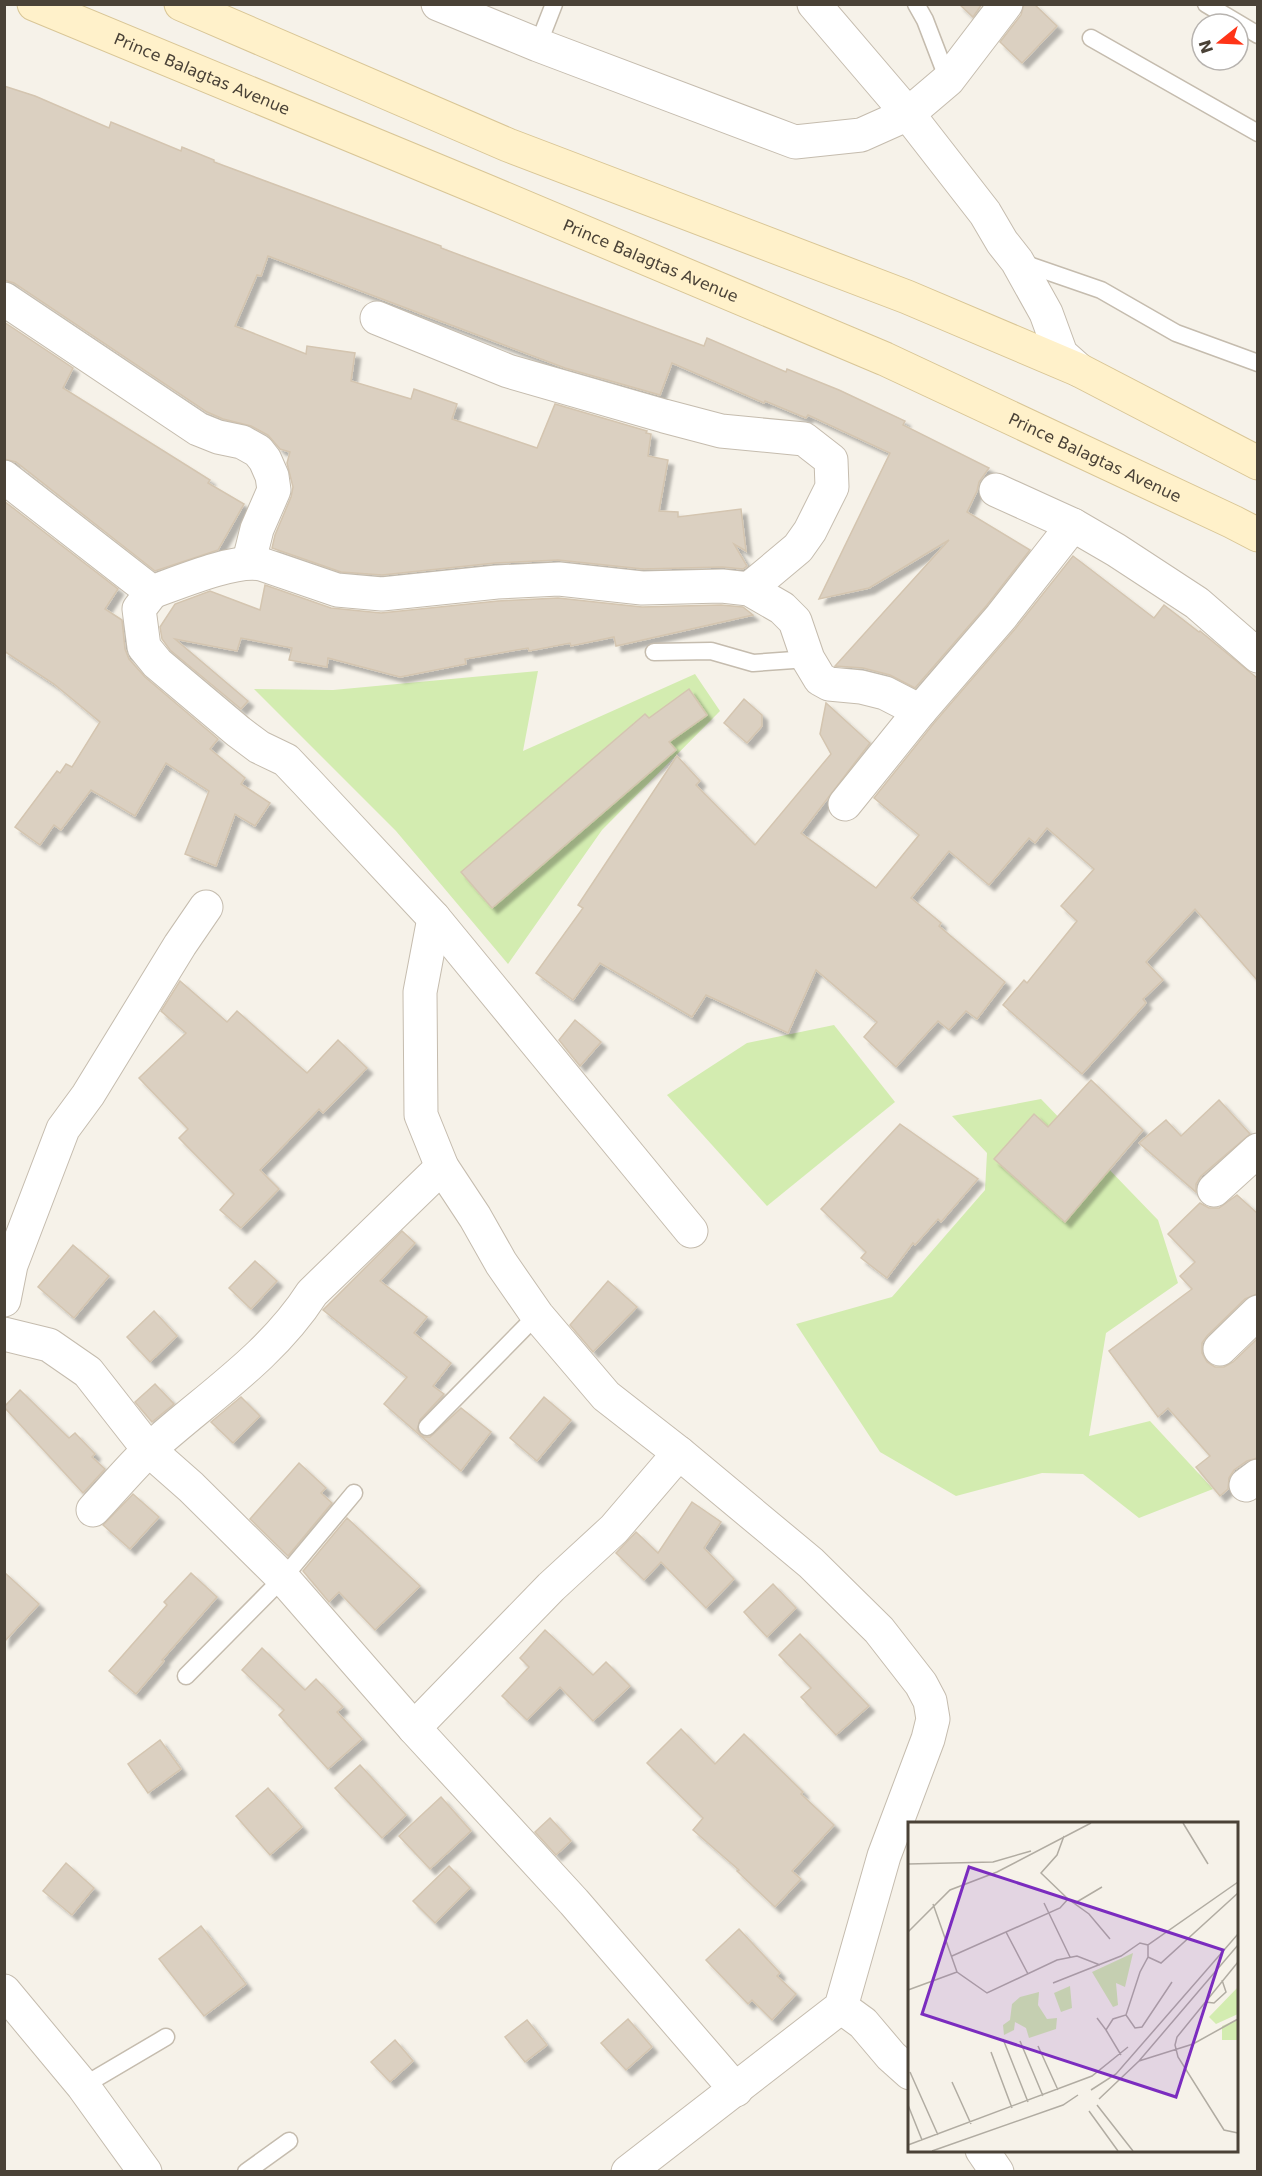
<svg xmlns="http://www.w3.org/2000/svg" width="1262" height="2176" viewBox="0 0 1262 2176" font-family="'DejaVu Sans',sans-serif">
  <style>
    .green { fill: #d3ecb0 }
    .building { fill: #dbd0c1; stroke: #d4c5b0; stroke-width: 1.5; filter: url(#shadow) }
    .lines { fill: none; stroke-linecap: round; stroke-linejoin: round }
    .service-casing { stroke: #c5bcae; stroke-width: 19 }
    .minor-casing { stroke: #c5bcae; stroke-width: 35 }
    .secondary-casing { stroke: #d9c696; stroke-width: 35 }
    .service { stroke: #fff; stroke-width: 16 }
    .minor { stroke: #fff; stroke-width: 33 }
    .secondary { stroke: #fff1ca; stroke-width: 33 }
    .labels { text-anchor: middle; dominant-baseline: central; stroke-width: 5; stroke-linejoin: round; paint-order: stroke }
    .street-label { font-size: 16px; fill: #4a4237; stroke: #fff }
    .inset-road { fill: none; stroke: #b1aca2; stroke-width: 1.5 }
    .view { fill: #7b2cbf; fill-opacity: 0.15; stroke: #7b2cbf; stroke-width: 3 }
    .inset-edge { fill: none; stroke: #4a4237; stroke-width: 3 }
  </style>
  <defs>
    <filter id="shadow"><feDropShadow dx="5.5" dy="5.5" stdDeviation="1.5" flood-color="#0004"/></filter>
  </defs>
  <rect width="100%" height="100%" fill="#f6f2e9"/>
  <g class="green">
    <path d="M538 671 523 751 695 674 720 711 602 830 508 964 396 831 254 689 333 690Z"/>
    <path d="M834 1025 895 1102 767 1206 667 1095 747 1043Z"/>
    <path d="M1041 1099 1158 1220 1178 1283 1106 1333 1089 1436 1150 1421 1213 1489 1139 1518 1083 1474 1042 1473 956 1496 880 1452 796 1324 892 1297 985 1190 987 1153 952 1116Z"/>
  </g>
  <g class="building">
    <path d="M959 4H982L973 17Z"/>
    <path d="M1024 4H1034L1057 26 1022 63 1000 42 1021 15Z"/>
    <path d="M4 86 35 96 109 128 111 122 181 151 182 147 214 160V162L441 246V248L704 346 707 338 786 372 787 369 839 390 905 421 903 425 989 468 979 482 977 491 967 512 1030 550 987 605 915 688 890 675 863 668 835 666 949 540 869 588 819 599 890 453 808 415 806 418 765 401 764 403 672 363 660 395 565 368 268 256 261 276 257 275 235 326 306 354 307 346 355 353 351 381 411 399 414 389 457 404 452 419 537 448 555 404 647 431 646 433 651 434 648 456 668 460 659 511 678 512V517L741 509 746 551 734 544 747 566 743 569 722 567 643 569 558 560 495 563 382 575 341 572 272 548 275 535 291 497 293 487 287 463 290 452 280 449 268 435 251 426 223 419 207 412 14 283 4 280Z"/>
    <path d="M4 322 73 368 63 388 210 480 208 483 244 504 218 550 155 571 16 462 4 459Z"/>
    <path d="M4 501 118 589 105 609 122 620 125 649 129 659 145 677 218 739 210 749 245 778 241 784 270 803 255 826 235 814 216 866 185 854 209 791 166 763 135 816 91 790 61 830 54 825 40 845 15 827 57 771 60 773 66 764 72 767 100 722 54 684 4 651Z"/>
    <path d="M1073 556 1154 618 1164 605 1199 632 1200 631 1257 678V980L1195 909 1146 962 1163 980 1143 999 1146 1003 1082 1074 1003 1005 1024 980 1027 983 1077 921 1061 906 1094 869 1047 828 1035 843 1029 838 989 885 949 851 911 898 941 923 939 926 1005 982 977 1019 966 1011 949 1030 938 1021 896 1067 864 1037 877 1022 816 970 788 1033 706 995 692 1017 600 963 573 1000 536 973 583 908 578 905 677 756 700 781 696 785 755 845 831 754 820 734 826 703 870 743 801 833 876 888 919 835 874 798 934 723 1015 629Z"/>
    <path d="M265 585 331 608 381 613 498 601 558 598 642 607 721 605 743 607 753 615 616 646 614 637 571 646 570 643 529 651 528 648 465 659 466 664 400 677 328 658 327 667 289 660 292 648 241 638 237 651 175 639 248 701 241 709 170 650 162 639 160 627 175 604 210 591 260 610Z"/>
    <path d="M689 689 707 715 669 742 676 750 492 908 461 872 645 714 649 718Z"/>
    <path d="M744 699 762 715V726L747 743 724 723Z"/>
    <path d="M180 981 227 1022 237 1011 307 1073 338 1040 367 1068 323 1113 319 1109 260 1170 279 1189 241 1228 220 1210 234 1194 179 1138 188 1129 139 1078 186 1033 161 1011Z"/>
    <path d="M575 1020 601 1042 580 1066 559 1040Z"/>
    <path d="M1091 1080 1143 1130 1065 1222 994 1159 1034 1114 1048 1127Z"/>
    <path d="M1219 1100 1250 1134 1201 1176 1196 1184V1192L1139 1143 1166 1120 1181 1136Z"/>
    <path d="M900 1124 978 1179 941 1222 938 1219 915 1245 913 1243 887 1278 861 1258 866 1252 821 1209Z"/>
    <path d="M1237 1195 1257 1213V1294L1245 1299 1207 1336 1202 1343V1353L1207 1362 1215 1367H1224L1233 1362 1257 1339V1458L1247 1461 1234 1470 1229 1478 1228 1489 1220 1496 1196 1467 1210 1456 1168 1408 1158 1417 1109 1351 1192 1289 1180 1276 1195 1262 1168 1234 1200 1203 1209 1208H1219Z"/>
    <path d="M402 1231 415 1243 380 1281 427 1317 414 1333 451 1363 433 1386 444 1394 420 1420 417 1430 424 1437H430L461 1408 491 1432 461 1471 384 1404 407 1377 323 1310Z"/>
    <path d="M73 1245 109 1276 74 1318 38 1287Z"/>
    <path d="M255 1261 277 1281 251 1309 229 1288Z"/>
    <path d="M608 1281 637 1307 593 1352 570 1325Z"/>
    <path d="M154 1311 177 1336 150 1362 127 1337Z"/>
    <path d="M155 1384 174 1404 152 1422 135 1402Z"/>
    <path d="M20 1390 69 1438 75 1433 95 1454 92 1457 105 1469 83 1493 4 1407Z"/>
    <path d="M241 1397 260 1416 233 1443 211 1422Z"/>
    <path d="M544 1397 571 1420 537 1461 510 1438Z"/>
    <path d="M299 1463 326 1488 321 1493 332 1503 288 1556 250 1519Z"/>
    <path d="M133 1494 159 1517 130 1549 103 1525Z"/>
    <path d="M692 1502 721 1522 704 1548 734 1579 706 1608 661 1562 644 1580 616 1553 636 1532 658 1553Z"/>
    <path d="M347 1518 420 1586 375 1630 339 1592 329 1602 303 1571Z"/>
    <path d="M4 1572 39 1604 4 1642Z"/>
    <path d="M191 1573 217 1597 162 1660 164 1661 136 1694 109 1671 167 1605 164 1602Z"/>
    <path d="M773 1584 796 1608 767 1637 744 1612Z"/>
    <path d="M545 1630 593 1675 606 1662 630 1686 593 1721 560 1687 527 1720 502 1696 529 1667 520 1658Z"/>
    <path d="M800 1634 869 1706 836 1735 801 1697 811 1688 779 1655Z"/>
    <path d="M262 1648 305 1690 316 1679 343 1707 337 1712 362 1739 328 1769 279 1715 284 1710 242 1670Z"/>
    <path d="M681 1729 715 1764 744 1734 803 1792 801 1794 834 1825 792 1871 801 1879 775 1907 737 1871 739 1870 693 1830 703 1818 647 1763Z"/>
    <path d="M160 1740 181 1769 148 1793 128 1764Z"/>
    <path d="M360 1765 406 1815 382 1838 335 1788Z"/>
    <path d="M268 1788 302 1827 270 1855 236 1816Z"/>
    <path d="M441 1797 471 1831 430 1869 399 1836Z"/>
    <path d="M550 1818 571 1841 556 1855 535 1832Z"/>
    <path d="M66 1863 94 1888 72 1915 43 1891Z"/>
    <path d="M449 1866 470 1888 435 1923 413 1901Z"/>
    <path d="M201 1926 246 1984 204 2016 159 1959Z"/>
    <path d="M739 1929 780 1973 777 1976 796 1994 772 2020 752 2000 748 2004 706 1960Z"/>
    <path d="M628 2019 652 2047 626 2070 601 2043Z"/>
    <path d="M527 2020 547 2045 525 2062 505 2037Z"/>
    <path d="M395 2040 413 2061 390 2082 371 2062Z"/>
  </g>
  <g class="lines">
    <g class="service-casing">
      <g id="service">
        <path d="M916 4 925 20 948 80"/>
        <path d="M1206 4 1258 35"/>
        <path d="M1091 38 1258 133"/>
        <path d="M538 45 554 4"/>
        <path d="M1020 262 1101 290 1176 333 1258 363"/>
        <path d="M654 652 711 651 753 663 808 659"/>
        <path d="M427 1427 537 1315"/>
        <path d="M186 1676 283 1578 354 1493"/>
        <path d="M83 2086 166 2037"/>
        <path d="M246 2172 289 2141"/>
      </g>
    </g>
    <g class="minor-casing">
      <g id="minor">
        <path d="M438 4 538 45 795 142 861 135 908 114 948 80 1006 4"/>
        <path d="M814 4 908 114 985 213 1002 242 1017 261 1046 313 1061 354 1079 370"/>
        <path d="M4 299 198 429 218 437 242 442 258 451 265 460 272 476 274 490 257 529 249 561"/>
        <path d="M377 318 508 371 664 416 721 431 804 439 831 460 832 487 810 531 798 548 749 589"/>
        <path d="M4 477 152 592C180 582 234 559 261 564L337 590 382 594 497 582 559 579 642 588 722 586 749 589 782 608 795 621 808 659 820 679 829 684 861 687 885 693 920 711 845 804"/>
        <path d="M996 490 1073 525 1116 550 1197 603 1258 656"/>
        <path d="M152 592 139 609 144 647 157 663 239 732 259 747 286 760 306 781 434 918 691 1231"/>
        <path d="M920 711 1001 617 1073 525"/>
        <path d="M434 918 420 992 421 1115 442 1167 475 1217 501 1263 537 1315 606 1396 679 1453 811 1563 879 1630 921 1684 930 1701 933 1719 928 1739 884 1856 841 2007 628 2172"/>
        <path d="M1214 1190 1258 1150"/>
        <path d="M4 1300 11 1265 63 1129 88 1095 180 945 206 907"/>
        <path d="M4 1334 49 1345 88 1372 149 1450 191 1487 283 1578 414 1728 574 1902 736 2090"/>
        <path d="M1220 1349 1258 1312"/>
        <path d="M1246 1485 1258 1476"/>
        <path d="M93 1510C112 1490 130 1468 150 1449 205 1399 271 1357 312 1293L442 1167"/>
        <path d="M414 1728 551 1587 614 1529 679 1453"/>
        <path d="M4 1991 83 2086 145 2172"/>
        <path d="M841 2007 863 2023 891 2056 910 2073"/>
        <path d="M982 2150 997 2172"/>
      </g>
    </g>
    <g class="secondary-casing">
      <g id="secondary">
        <path id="s1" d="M34 4 486 191 885 359 1233 522 1258 535"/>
        <path d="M181 4 508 145 907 297 1079 370 1258 463"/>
      </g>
    </g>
    <use href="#service" class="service"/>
    <use href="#minor" class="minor"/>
    <use href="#secondary" class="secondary"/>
  </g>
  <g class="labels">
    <g class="street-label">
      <text stroke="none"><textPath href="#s1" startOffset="182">Prince Balagtas Avenue</textPath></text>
      <text stroke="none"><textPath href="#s1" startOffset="668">Prince Balagtas Avenue</textPath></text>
      <text stroke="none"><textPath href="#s1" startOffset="1154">Prince Balagtas Avenue</textPath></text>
    </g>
  </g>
  <g transform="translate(908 1822)">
    <rect width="330" height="330" fill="#f6f2e9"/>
    <path d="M225 131 217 165 208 161 210 183 205 185 184 150ZM162 164 164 186 153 190 146 171ZM330 165V192L308 202 301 195ZM131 170 130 183 139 197 149 196 148 207 121 216 118 206 107 200 106 208 96 213 95 203 102 198 104 182 112 175ZM330 197V218H314V204Z" fill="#d3ecb0"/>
    <path class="inset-road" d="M275 1 300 42M156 14 149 33 133 51 160 77M0 42 85 40 123 29M136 81 162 135M167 81 194 65M25 82 49 150 79 171 149 138 169 134 192 143M0 110 42 68 89 50 183 1M98 110 120 152M44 134 152 86 160 77 181 92 202 117M240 135 253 141 330 71M330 140 269 215 267 223 270 235 316 308 330 311M145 161 213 134 232 121 240 123M0 168 49 150M297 180 306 181 318 170 314 158M218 193 227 206 234 205 264 160M189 196 198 208 205 197 218 193 232 150 240 135V123L330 60M198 208 213 233M95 217 120 280M112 219 135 274M130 224 150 268M83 230 104 286M231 239 285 222 330 197M2 250 30 313M44 260 63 302M183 268 208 252 330 112M191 277 231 239 330 123M0 283 14 318M189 283 225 329M181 289 210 329M0 323 184 254 220 225M24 329 155 283 170 273"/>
    <path class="view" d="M61 45 315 128 268 275 14 192Z"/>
    <rect width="330" height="330" class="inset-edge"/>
  </g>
  <rect width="1262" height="2176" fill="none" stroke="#4a4237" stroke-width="12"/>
  <g transform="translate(1220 42) rotate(252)"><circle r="28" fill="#ffffff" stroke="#b7b3af" stroke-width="1.5"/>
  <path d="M0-4.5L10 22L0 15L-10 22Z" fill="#ff3417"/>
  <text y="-9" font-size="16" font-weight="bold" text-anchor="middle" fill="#4a4237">N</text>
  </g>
</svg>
